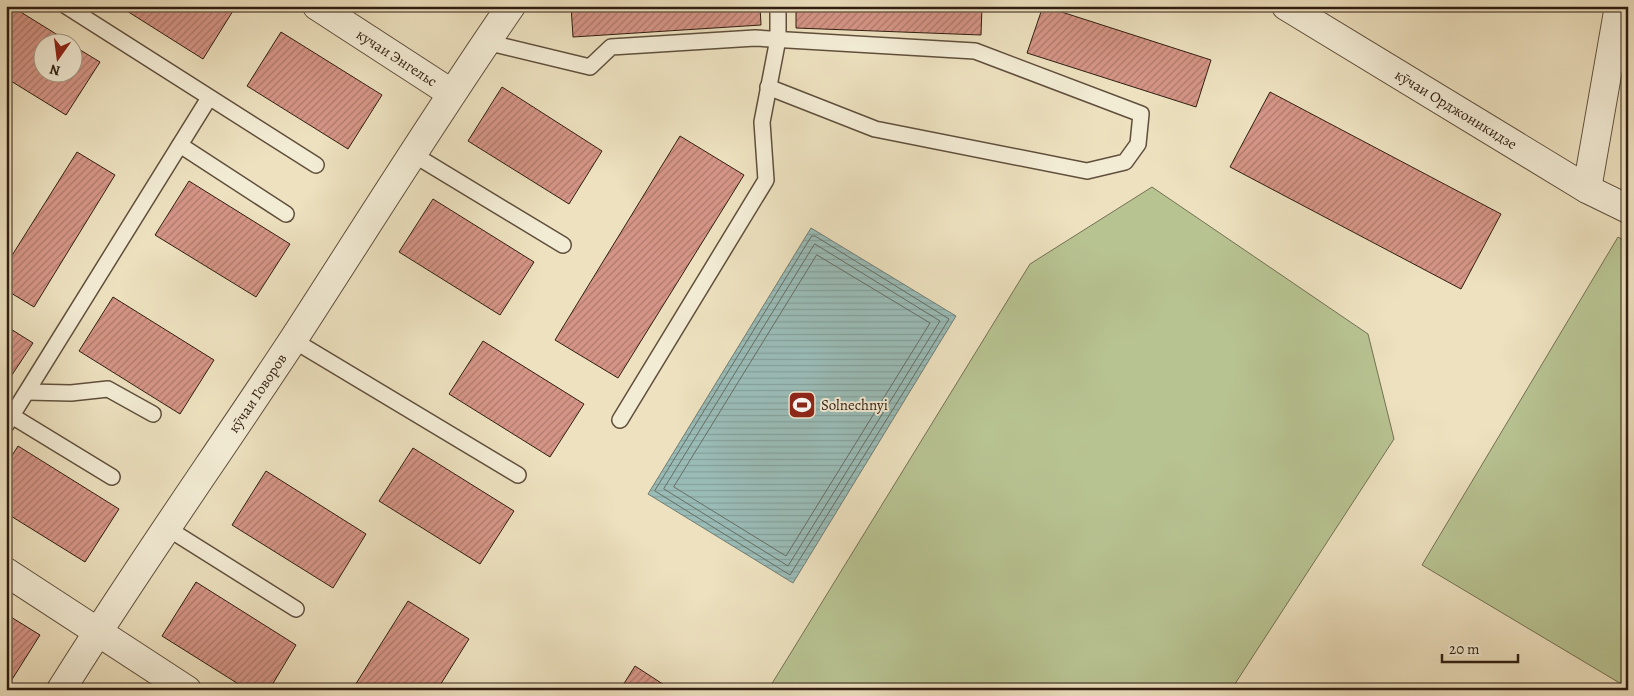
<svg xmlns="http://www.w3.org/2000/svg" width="1634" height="696" viewBox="0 0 1634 696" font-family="Alegreya,serif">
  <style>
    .garden { fill: #b8c392; stroke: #747052 }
    .water { fill: url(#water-rules); stroke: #707d75 }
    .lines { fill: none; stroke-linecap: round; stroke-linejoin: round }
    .shore { stroke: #666d64; stroke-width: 1 }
    .building { fill: url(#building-hatch); stroke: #311e11 }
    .service-casing { stroke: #604f3c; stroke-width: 18 }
    .minor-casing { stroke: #604f3c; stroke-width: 30 }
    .tertiary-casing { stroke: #604f3c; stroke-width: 30 }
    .service { stroke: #f3ecd5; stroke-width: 15 }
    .minor { stroke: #f3ecd5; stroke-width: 28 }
    .tertiary { stroke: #f3ecd5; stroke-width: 28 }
    .labels { text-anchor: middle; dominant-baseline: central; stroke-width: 4; stroke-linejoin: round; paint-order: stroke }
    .street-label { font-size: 15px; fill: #311e11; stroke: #f3ecd5 }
    .poi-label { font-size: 15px; fill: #311e11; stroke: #f3ecd5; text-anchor: start }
  </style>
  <defs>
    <pattern id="water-rules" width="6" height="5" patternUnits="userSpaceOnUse" patternTransform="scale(1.25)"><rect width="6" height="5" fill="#9abcb7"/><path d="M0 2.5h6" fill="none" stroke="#85a19c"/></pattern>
    <pattern id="building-hatch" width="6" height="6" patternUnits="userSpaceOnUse" patternTransform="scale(1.25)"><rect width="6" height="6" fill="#d59586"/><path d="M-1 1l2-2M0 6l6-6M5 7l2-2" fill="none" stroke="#ad796c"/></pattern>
  </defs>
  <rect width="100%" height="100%" fill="#ede1bf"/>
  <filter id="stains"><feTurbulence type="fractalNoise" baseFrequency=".004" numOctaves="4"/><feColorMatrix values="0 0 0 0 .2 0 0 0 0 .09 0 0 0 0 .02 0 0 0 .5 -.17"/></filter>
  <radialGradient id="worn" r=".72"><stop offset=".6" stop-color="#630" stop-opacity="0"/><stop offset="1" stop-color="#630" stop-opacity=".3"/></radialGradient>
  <g class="garden">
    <path d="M1152 187 1368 334 1394 439 1231 690H768L1030 264Z"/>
    <path d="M1618 237 1628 243V688L1422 565Z"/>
  </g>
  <path class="water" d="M811 228 956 316 793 583 648 494Z"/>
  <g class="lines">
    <g class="shore">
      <path d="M812 236H815L949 319 790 575 655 491Z"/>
      <path d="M815 244 940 321 788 566 664 489Z"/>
      <path d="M817 255 930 323 786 556 674 487Z"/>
    </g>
  </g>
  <g class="building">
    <path d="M6 6H11L69 42H42V72H72V45L100 62 66 115 6 78Z"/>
    <path d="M119 6H236L203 59Z"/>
    <path d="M571 6H760L761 25 573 37Z"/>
    <path d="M796 6H982L981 35 796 28Z"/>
    <path d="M1043 6 1211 60 1196 107 1027 53Z"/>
    <path d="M281 32 382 95 348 149 247 86Z"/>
    <path d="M502 87 602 151 569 204 468 141Z"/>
    <path d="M1270 92 1501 214 1461 289 1230 167Z"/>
    <path d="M680 136 744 175 618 378 555 340Z"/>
    <path d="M77 152 115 175 34 307 6 290V265Z"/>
    <path d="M189 181 290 244 256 297 155 235Z"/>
    <path d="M433 199 534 262 500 315 399 252Z"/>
    <path d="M113 297 214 360 180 414 79 351Z"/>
    <path d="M6 326 33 343 6 384Z"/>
    <path d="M483 341 584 404 550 457 449 394Z"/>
    <path d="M18 446 119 509 85 562 6 513V465Z"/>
    <path d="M413 448 514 511 480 564 379 501Z"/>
    <path d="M266 471 366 534 333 588 232 525Z"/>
    <path d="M196 582 296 645 269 690H248L162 636Z"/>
    <path d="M408 601 469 639 437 690H352Z"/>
    <path d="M6 614 40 635 6 689Z"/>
    <path d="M635 666 672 690H620Z"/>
  </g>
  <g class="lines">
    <g class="service-casing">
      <g id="service">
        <path d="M66 6 316 165"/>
        <path d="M486 42 590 67 611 47 755 38 975 51 1141 114 1138 144 1125 162 1087 171 875 129 768 87"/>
        <path d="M180 145 286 214"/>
        <path d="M411 153 563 245"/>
        <path d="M293 340 518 475"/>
        <path d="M27 392 71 393 108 389 153 414"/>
        <path d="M12 416 112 477"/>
        <path d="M620 420 766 180 762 122 778 39V6"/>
        <path d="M6 425 209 98"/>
        <path d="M167 528 296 609"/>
      </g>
    </g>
    <g class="minor-casing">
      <g id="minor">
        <path id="s1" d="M317 6 451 93"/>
      </g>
    </g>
    <g class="tertiary-casing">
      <g id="tertiary">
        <path id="s2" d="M1286 6 1587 189 1628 209"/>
        <path d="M1587 189 1619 6"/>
        <path d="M6 572 187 690"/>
        <path id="s3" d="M61 690C135 571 216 457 293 340 365 229 435 116 511 6"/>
      </g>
    </g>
    <use href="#service" class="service"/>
    <use href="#minor" class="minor"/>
    <use href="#tertiary" class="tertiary"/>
  </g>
  <defs>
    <g id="stadium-square" transform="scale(1.4375)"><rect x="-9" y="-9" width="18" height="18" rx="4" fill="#8f2418" stroke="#f3ecd5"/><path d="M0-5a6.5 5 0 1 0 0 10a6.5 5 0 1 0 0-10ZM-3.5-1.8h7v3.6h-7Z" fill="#fff"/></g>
  </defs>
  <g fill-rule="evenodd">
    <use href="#stadium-square" x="802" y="405"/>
  </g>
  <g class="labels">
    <g class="street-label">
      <text stroke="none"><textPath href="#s1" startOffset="95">кучаи Энгельс</textPath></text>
      <text stroke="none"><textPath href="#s2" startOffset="199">кӯчаи Орджоникидзе</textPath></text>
      <text stroke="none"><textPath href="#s3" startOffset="356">кӯчаи Говоров</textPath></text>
    </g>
    <g class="poi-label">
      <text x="821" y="405">Solnechnyi</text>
    </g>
  </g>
  <rect width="1634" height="696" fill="none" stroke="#ede1bf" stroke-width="25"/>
  <rect x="8" y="8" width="1619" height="681" fill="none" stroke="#311e11" stroke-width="2.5"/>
  <rect x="12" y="12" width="1609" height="671" fill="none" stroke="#311e11"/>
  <g transform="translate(58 58) rotate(194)"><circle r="24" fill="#f3ecd5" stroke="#a59a87"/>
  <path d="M0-4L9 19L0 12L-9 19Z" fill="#8f2418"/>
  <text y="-8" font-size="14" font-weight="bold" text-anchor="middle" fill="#311e11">N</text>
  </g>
  <path d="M1442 654v8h76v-8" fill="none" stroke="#311e11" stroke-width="2.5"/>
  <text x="1449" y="654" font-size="15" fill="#311e11" stroke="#f3ecd5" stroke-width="4" paint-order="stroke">20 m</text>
  <rect width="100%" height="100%" filter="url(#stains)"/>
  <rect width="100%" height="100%" fill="url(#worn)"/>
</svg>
